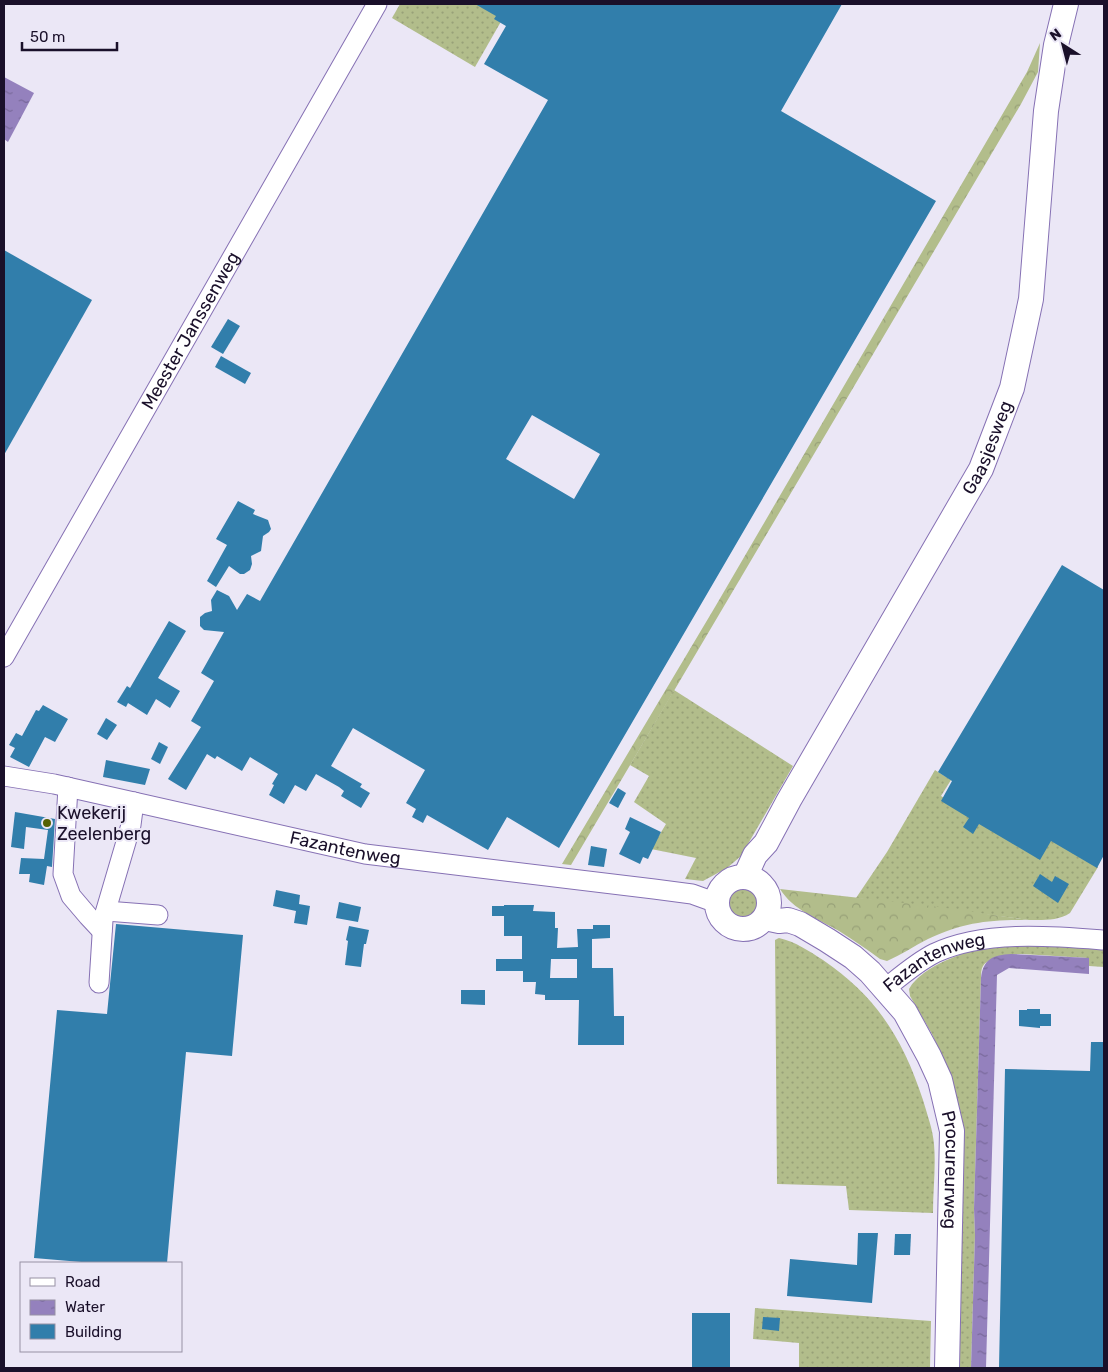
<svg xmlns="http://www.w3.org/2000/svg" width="1108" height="1372" viewBox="0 0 1108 1372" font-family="Rubik,sans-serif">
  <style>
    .grass { fill: url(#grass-dots) }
    .forest { fill: url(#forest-crowns) }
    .water { fill: url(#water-ripples) }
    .building { fill: #317eab; fill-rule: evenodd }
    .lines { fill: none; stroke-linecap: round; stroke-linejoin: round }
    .minor-casing { stroke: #8671b4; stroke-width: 21 }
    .major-casing { stroke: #8671b4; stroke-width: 26 }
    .minor { stroke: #fff; stroke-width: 19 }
    .major { stroke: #fff; stroke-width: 24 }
    .poi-dot { fill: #556102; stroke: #ebe7f6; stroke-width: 2 }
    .labels { text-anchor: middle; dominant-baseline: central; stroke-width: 4; stroke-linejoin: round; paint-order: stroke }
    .street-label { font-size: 18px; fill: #1a102a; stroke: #ebe7f6 }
    .poi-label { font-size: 18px; fill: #1a102a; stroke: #ebe7f6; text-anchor: start }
  </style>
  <defs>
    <pattern id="grass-dots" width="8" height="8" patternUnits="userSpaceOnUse" patternTransform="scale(1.25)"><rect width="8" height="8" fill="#b2bd8b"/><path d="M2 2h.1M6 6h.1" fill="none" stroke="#98a178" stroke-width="1.8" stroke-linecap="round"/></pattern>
    <pattern id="forest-crowns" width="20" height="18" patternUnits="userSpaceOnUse" patternTransform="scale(1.25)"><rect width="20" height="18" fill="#b2bd8b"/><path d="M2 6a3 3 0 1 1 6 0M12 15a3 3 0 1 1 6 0" fill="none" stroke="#98a178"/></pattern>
    <pattern id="water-ripples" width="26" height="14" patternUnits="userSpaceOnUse" patternTransform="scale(1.25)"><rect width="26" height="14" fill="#9481bd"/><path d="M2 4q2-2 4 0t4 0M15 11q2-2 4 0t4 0" fill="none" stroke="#78689a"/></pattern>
  </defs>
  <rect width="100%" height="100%" fill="#ebe7f6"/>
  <g class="grass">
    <path d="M400 4H511L475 67 392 18Z"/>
    <path d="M674 690 793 766 741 856 727 868 703 881 685 879 696 858 651 849 666 824 634 802 649 776 630 765Z"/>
    <path d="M935 770 951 780 941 796 1040 857 1051 839 1098 867 1070 913C1058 921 1043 920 1029 920L856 898 887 852Z"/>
    <circle cx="742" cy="903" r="16"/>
    <path d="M779 938C796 942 809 951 823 960 877 997 903 1039 923 1100 927 1114 933 1130 934 1144 936 1167 933 1190 933 1213L849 1210 846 1186 777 1184 775 940Z"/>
    <path d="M992 945H1104V967L1089 966 1088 958 1022 954C1013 954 988 957 983 966 981 969 981 974 981 978L974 1209 975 1235 971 1368H953L950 1074 932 1034 910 996 909 989C923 965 967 951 992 945Z"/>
    <path d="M755 1308 931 1321 930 1368H799V1343L753 1339Z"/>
  </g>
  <g class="forest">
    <path d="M1040 43 1038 72 1021 104 571 865 562 864 715 607 1027 72Z"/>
    <path d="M780 889 931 906 1029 920C988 920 965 922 928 939 914 946 901 955 887 961L880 959C867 949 853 940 839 931 818 919 793 910 780 889Z"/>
  </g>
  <g class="water">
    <path d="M4 77 34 93 8 142 4 139Z"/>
    <path d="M1011 954 1089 958V974L1009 968 997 975 986 1368H971L975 1235 974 1209 981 978C983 959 993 955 1011 954Z"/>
  </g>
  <g class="building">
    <path d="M475 4H842L781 111 936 201 559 848 507 817 488 850 427 815 423 823 412 817 416 809 406 803 425 770 353 728 331 766 362 784 360 787 370 793 361 808 341 796 344 791 339 787 316 774 306 791 295 785 284 804 269 795 274 785 272 784 278 774 250 757 242 771 217 756 215 759 207 754 186 790 168 779 201 727 191 721 214 681 201 673 224 632 204 630 200 626V617L205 613 212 611 211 600 217 590 229 596 237 610 247 594 260 601 548 100 484 64 506 26 494 19 496 16ZM532 415 600 454 574 499 506 459Z"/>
    <path d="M4 250 92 300 4 455Z"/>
    <path d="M228 319 240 326 223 354 211 347Z"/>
    <path d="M221 356 251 373 245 384 215 367Z"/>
    <path d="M238 501 255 510 253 514 268 520 271 529 269 532 263 536 261 551 251 556 252 564 250 570 244 574H240L229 566 216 587 207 581 227 545 216 539Z"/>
    <path d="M1062 565 1104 590V855L1097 868 1051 841 1040 860 979 824 973 834 963 827 969 818 941 801 952 781 938 772Z"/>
    <path d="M169 621 186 631 158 678 180 691 170 708 156 699 147 715 128 703 126 707 117 702 127 686 130 688Z"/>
    <path d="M43 705 68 719 55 742 45 737 29 767 10 757 15 748 9 745 16 733 22 736 36 710 39 711Z"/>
    <path d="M106 718 117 725 107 740 97 734Z"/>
    <path d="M159 742 168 747 160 764 151 759Z"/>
    <path d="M106 760 150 769 145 785 103 777Z"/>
    <path d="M618 788 626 793 618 808 609 803Z"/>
    <path d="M15 812 55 819 52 867 47 866 44 885 29 882 30 874H19L21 858 44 859 48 830 26 827 24 849 11 847Z"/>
    <path d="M630 817 661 832 648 859 643 857 640 864 619 854 630 832 625 829Z"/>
    <path d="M591 846 607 849 604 867 588 865Z"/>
    <path d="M1040 874 1052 882 1055 876 1069 884 1058 903 1033 886Z"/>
    <path d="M276 890 300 895 299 904 310 906 307 925 294 923 296 911 273 906Z"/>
    <path d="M339 902 361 907 358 922 336 918Z"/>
    <path d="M504 905H534L533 911 555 912V928H558L557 948 578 947 577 929H593V925H610V938L592 939V968H613L614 1016H624V1045H578L579 1000H545V995L535 994 536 982H523V971H496V959H522V936H504V916H492V906H504ZM551 959H577V978H550Z"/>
    <path d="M116 924 243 935 232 1056 186 1052 167 1263H93L34 1258 57 1010 107 1014Z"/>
    <path d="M349 926 369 930 366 944H364L361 967 345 965 348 941 346 940Z"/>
    <path d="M461 990H485V1005L461 1004Z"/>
    <path d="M1027 1009H1040V1014H1051V1026H1040V1028L1019 1026V1010H1027Z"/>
    <path d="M1091 1042H1104V1368H999L1005 1069 1090 1071Z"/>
    <path d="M858 1233H878L872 1303 787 1296 790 1259 857 1265Z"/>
    <path d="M895 1234H911L910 1255H894Z"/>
    <rect x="692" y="1313" width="38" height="55"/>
    <path d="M763 1317 780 1318 779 1331 762 1329Z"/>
  </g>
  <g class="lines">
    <g class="minor-casing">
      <g id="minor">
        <path id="s1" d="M4 657 377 4"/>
        <path id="s2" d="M4 776 54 784 365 854 654 889 692 894 717 903"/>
        <path d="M68 787 63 874 71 896 88 916 102 931"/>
        <path d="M106 911 158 915"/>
        <path d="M99 983 103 920 131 825 134 802"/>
        <path id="s3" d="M886 988C901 976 917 962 935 953 984 930 1052 936 1104 940"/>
      </g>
    </g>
    <g class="major-casing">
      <g id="major">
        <path id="s4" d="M745 877 755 855 766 843 789 800 981 469 1012 388 1031 299 1046 111 1056 45 1066 4"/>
        <circle cx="743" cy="903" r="26"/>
        <path id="s5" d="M765 918 779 921 788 920 800 924 827 940 853 957 870 972 905 1012 929 1056 940 1080 952 1131 947 1368"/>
      </g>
    </g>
    <use href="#minor" class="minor"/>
    <use href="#major" class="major"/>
  </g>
  <circle class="poi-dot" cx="47" cy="823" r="5"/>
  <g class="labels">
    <g class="street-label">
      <text stroke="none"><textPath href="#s1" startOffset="376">Meester Janssenweg</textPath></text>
      <text stroke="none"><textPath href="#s4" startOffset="494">Gaasjesweg</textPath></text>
      <text stroke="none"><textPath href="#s2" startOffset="349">Fazantenweg</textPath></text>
      <text stroke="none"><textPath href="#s3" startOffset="56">Fazantenweg</textPath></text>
      <text stroke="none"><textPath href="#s5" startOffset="342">Procureurweg</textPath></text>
    </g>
    <g class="poi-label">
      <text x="57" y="813">Kwekerij<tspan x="57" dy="21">Zeelenberg</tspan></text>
    </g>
  </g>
  <rect width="1108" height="1372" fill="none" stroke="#1a102a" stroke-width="10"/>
  <rect x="20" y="1262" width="162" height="90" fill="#ebe7f6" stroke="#9791a4"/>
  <rect x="30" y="1278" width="25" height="8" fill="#ffffff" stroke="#9791a4"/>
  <text x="65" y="1287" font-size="15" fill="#1a102a">Road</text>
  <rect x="30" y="1300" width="25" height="15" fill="url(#water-ripples)" stroke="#9791a4"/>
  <text x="65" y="1312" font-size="15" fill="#1a102a">Water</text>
  <rect x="30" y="1324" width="25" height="15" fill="#317eab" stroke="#9791a4"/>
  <text x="65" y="1337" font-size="15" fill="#1a102a">Building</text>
  <g transform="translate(1063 45) rotate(324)" stroke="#ebe7f6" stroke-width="4" paint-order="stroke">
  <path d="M0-4L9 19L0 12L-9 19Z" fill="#1a102a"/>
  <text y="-8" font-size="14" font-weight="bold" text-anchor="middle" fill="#1a102a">N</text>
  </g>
  <path d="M22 42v8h95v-8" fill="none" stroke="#1a102a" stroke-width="2.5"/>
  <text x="30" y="42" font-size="15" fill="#1a102a" stroke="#ebe7f6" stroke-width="4" paint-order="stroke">50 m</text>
</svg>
